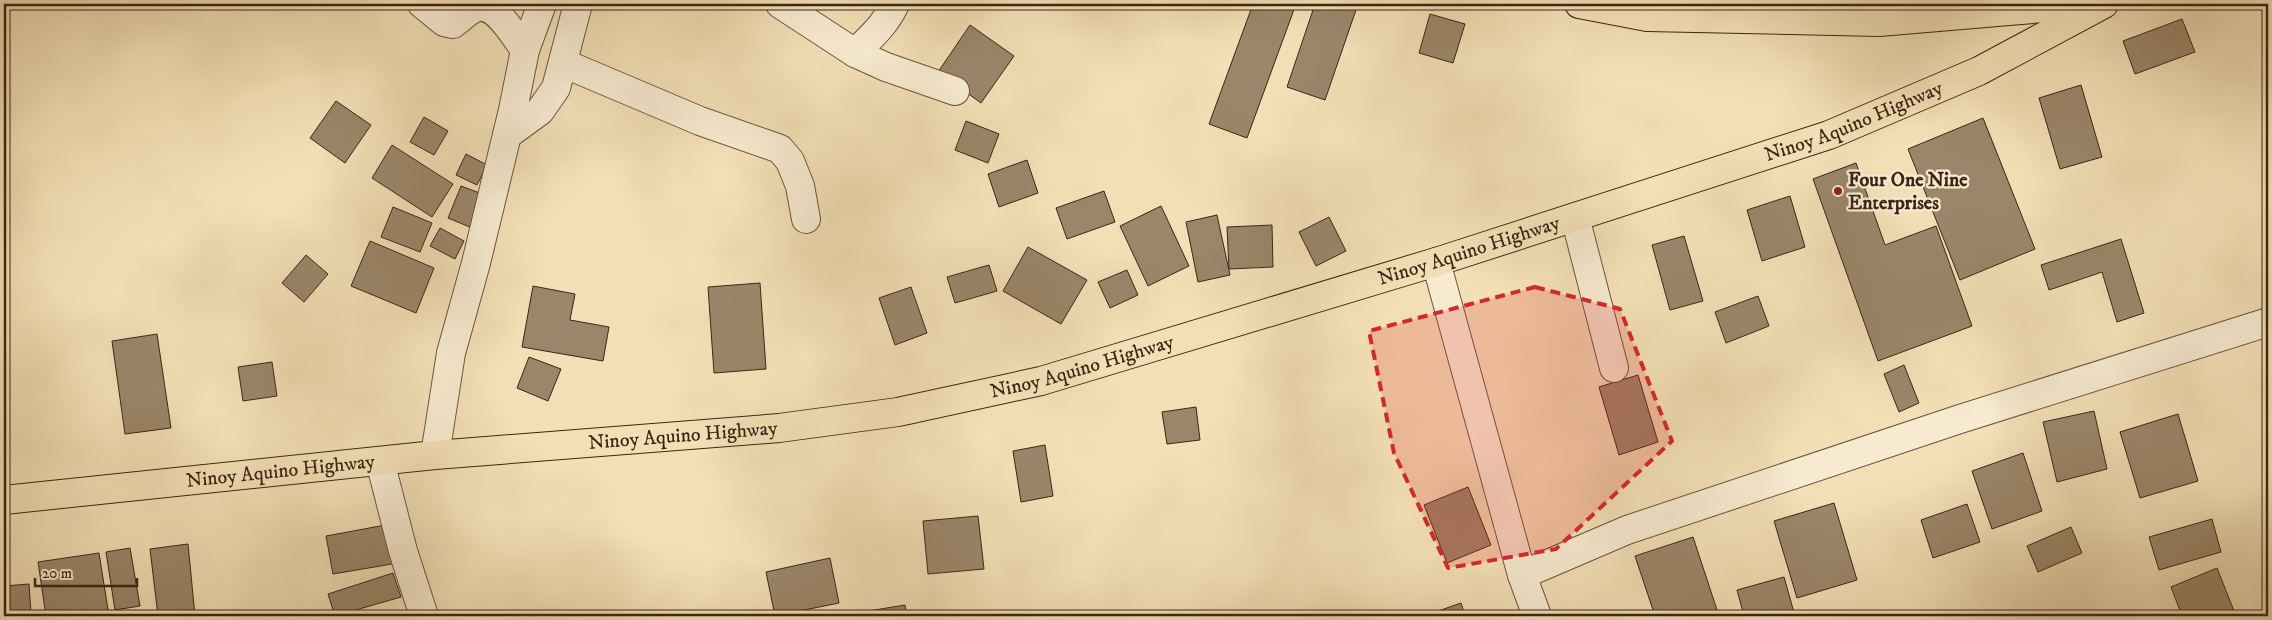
<svg xmlns="http://www.w3.org/2000/svg" width="2272" height="620" viewBox="0 0 2272 620" font-family="'IM FELL DW Pica',serif">
  <style>
    .building { fill: #9b866a; stroke: #3c2517 }
    .lines { fill: none; stroke-linecap: round; stroke-linejoin: round }
    .minor-casing { stroke: #6a543f; stroke-width: 30 }
    .major-casing { stroke: #3c2517; stroke-width: 30 }
    .highway-casing { stroke: #3c2517; stroke-width: 30 }
    .minor { stroke: #f7ead0; stroke-width: 28 }
    .major { stroke: #f3dfb6; stroke-width: 28 }
    .highway { stroke: #f3dfb6; stroke-width: 28 }
    .marked { fill: #d62828; fill-opacity: 0.2; stroke: #d62828; stroke-width: 4; stroke-dasharray: 10 6; stroke-linejoin: round }
    .poi-dot { fill: #8f2418; stroke: #f7ead0; stroke-width: 2 }
    .labels { text-anchor: middle; dominant-baseline: central; stroke-width: 4.5; stroke-linejoin: round; paint-order: stroke }
    .street-label { font-size: 20px; fill: #3c2517; stroke: #f7ead0 }
    .poi-label { font-size: 20px; font-weight: bold; fill: #3c2517; stroke: #f7ead0; text-anchor: start }
  </style>
  <rect width="100%" height="100%" fill="#f3dfb6"/>
  <filter id="stains"><feTurbulence type="fractalNoise" baseFrequency=".004" numOctaves="4"/><feColorMatrix values="0 0 0 0 .2 0 0 0 0 .09 0 0 0 0 .02 0 0 0 .5 -.17"/></filter>
  <radialGradient id="worn" r=".72"><stop offset=".6" stop-color="#630" stop-opacity="0"/><stop offset="1" stop-color="#630" stop-opacity=".3"/></radialGradient>
  <g class="building">
    <path d="M1253 4H1296L1247 138 1209 124Z"/>
    <path d="M1315 4H1358L1325 100 1287 87Z"/>
    <path d="M1430 14 1465 24 1453 63 1419 53Z"/>
    <path d="M2182 19 2195 52 2135 74 2123 41Z"/>
    <path d="M970 25 1014 56 981 103 938 72Z"/>
    <path d="M2081 85 2102 157 2060 169 2039 98Z"/>
    <path d="M336 101 371 125 345 163 310 138Z"/>
    <path d="M424 117 448 131 434 155 410 142Z"/>
    <path d="M1983 118 2035 249 1960 280 1908 149Z"/>
    <path d="M966 121 999 134 988 163 955 150Z"/>
    <path d="M392 145 453 184 432 217 372 178Z"/>
    <path d="M466 154 487 165 477 185 456 175Z"/>
    <path d="M1027 160 1038 193 999 207 988 174Z"/>
    <path d="M1856 163 1885 245 1936 226 1972 326 1878 361 1813 179Z"/>
    <path d="M461 186 485 195 472 228 448 218Z"/>
    <path d="M1104 191 1115 222 1067 239 1056 208Z"/>
    <path d="M1790 196 1805 247 1762 261 1747 210Z"/>
    <path d="M1161 206 1189 266 1148 286 1120 226Z"/>
    <path d="M393 207 432 223 420 252 381 237Z"/>
    <path d="M1217 215 1230 275 1198 282 1186 222Z"/>
    <path d="M1329 217 1346 251 1316 266 1299 232Z"/>
    <path d="M1272 225 1273 267 1229 269 1227 227Z"/>
    <path d="M440 228 464 241 455 259 430 246Z"/>
    <path d="M1684 236 1703 301 1670 310 1652 245Z"/>
    <path d="M2121 239 2144 313 2117 322 2102 272 2049 290 2041 265Z"/>
    <path d="M370 241 434 268 416 313 351 286Z"/>
    <path d="M1028 247 1087 280 1061 324 1003 291Z"/>
    <path d="M306 255 328 274 304 302 282 283Z"/>
    <path d="M989 265 997 291 955 303 947 277Z"/>
    <path d="M1127 270 1138 295 1110 308 1098 282Z"/>
    <path d="M760 283 766 369 714 373 708 287Z"/>
    <path d="M533 286 575 294 570 320 609 327 603 361 522 347Z"/>
    <path d="M911 287 927 333 895 345 879 298Z"/>
    <path d="M1758 296 1769 326 1726 343 1715 312Z"/>
    <path d="M157 334 171 428 125 434 112 341Z"/>
    <path d="M529 357 561 369 548 401 517 388Z"/>
    <path d="M272 362 277 396 243 401 238 367Z"/>
    <path d="M1904 365 1919 403 1899 412 1884 374Z"/>
    <path d="M1638 375 1658 442 1619 455 1599 387Z"/>
    <path d="M1196 407 1200 440 1167 444 1162 412Z"/>
    <path d="M2094 411 2107 469 2057 482 2043 422Z"/>
    <path d="M2178 414 2198 481 2140 498 2120 432Z"/>
    <path d="M1045 445 1053 496 1021 502 1013 451Z"/>
    <path d="M2023 453 2042 511 1992 529 1972 471Z"/>
    <path d="M1468 487 1491 545 1447 563 1424 505Z"/>
    <path d="M1834 503 1857 580 1797 598 1774 521Z"/>
    <path d="M1967 504 1980 542 1933 558 1921 520Z"/>
    <path d="M978 516 984 569 928 574 923 521Z"/>
    <path d="M2212 519 2221 552 2159 570 2149 537Z"/>
    <path d="M391 524 398 563 333 574 326 536Z"/>
    <path d="M2071 527 2082 553 2038 572 2027 546Z"/>
    <path d="M1693 537 1719 616H1655L1635 556Z"/>
    <path d="M188 544 195 616H158L150 549Z"/>
    <path d="M130 548 140 606 115 610 106 552Z"/>
    <path d="M99 553 109 616H46L38 562Z"/>
    <path d="M830 558 839 603 775 616 766 572Z"/>
    <path d="M2217 568 2236 616H2182L2171 587Z"/>
    <path d="M393 573 401 597 335 616 328 594Z"/>
    <path d="M1784 577 1795 616H1744L1737 590Z"/>
    <path d="M29 584 31 613 4 615V586Z"/>
    <path d="M1461 603 1465 616H1424Z"/>
    <path d="M905 605 907 616H838Z"/>
  </g>
  <g class="lines">
    <g class="minor-casing">
      <g id="minor">
        <path d="M422 4 444 22 453 24C460 19 468 11 475 8 495 0 515 37 525 50"/>
        <path d="M780 4 855 53 886 67 955 91"/>
        <path d="M855 53C870 38 886 24 895 4"/>
        <path d="M563 63 700 121 780 149 790 161 800 186 806 219"/>
        <path d="M507 135 540 111 556 88 578 4"/>
        <path d="M1575 217 1614 368"/>
        <path d="M1436 262 1522 575 1537 616"/>
        <path d="M435 455 451 353 476 263 513 110 525 50 542 4"/>
        <path d="M380 461 403 551 424 616"/>
        <path d="M1522 575 1627 530 1960 419 2268 322"/>
      </g>
    </g>
    <g class="major-casing">
      <g id="major">
        <path id="s1" d="M4 500 435 455 779 428 898 412 1041 381 1436 262 1829 135 1979 71 2104 4"/>
      </g>
    </g>
    <g class="highway-casing">
      <path id="highway" d="M1579 4 1647 17 1879 22 2091 4"/>
    </g>
    <use href="#minor" class="minor"/>
    <use href="#major" class="major"/>
    <use href="#highway" class="highway"/>
  </g>
  <path class="marked" d="M1535 287 1620 309 1672 441 1556 549 1448 568 1394 453 1369 331Z"/>
  <circle class="poi-dot" cx="1838" cy="191" r="5"/>
  <g class="labels">
    <g class="street-label">
      <text stroke="none"><textPath href="#s1" startOffset="1898">Ninoy Aquino Highway</textPath></text>
      <text stroke="none"><textPath href="#s1" startOffset="1492">Ninoy Aquino Highway</textPath></text>
      <text stroke="none"><textPath href="#s1" startOffset="1088">Ninoy Aquino Highway</textPath></text>
      <text stroke="none"><textPath href="#s1" startOffset="682">Ninoy Aquino Highway</textPath></text>
      <text stroke="none"><textPath href="#s1" startOffset="278">Ninoy Aquino Highway</textPath></text>
    </g>
    <g class="poi-label">
      <text x="1848" y="180">Four One Nine<tspan x="1848" dy="23">Enterprises</tspan></text>
    </g>
  </g>
  <rect width="2272" height="620" fill="none" stroke="#f3dfb6" stroke-width="20"/>
  <rect x="5" y="5" width="2262" height="610" fill="none" stroke="#3c2517" stroke-width="2.5"/>
  <rect x="10" y="10" width="2252" height="600" fill="none" stroke="#3c2517"/>
  <path d="M35 578v8h102v-8" fill="none" stroke="#3c2517" stroke-width="2.5"/>
  <text x="42" y="578" font-size="15" fill="#3c2517" stroke="#f7ead0" stroke-width="4" paint-order="stroke">20 m</text>
  <rect width="100%" height="100%" filter="url(#stains)"/>
  <rect width="100%" height="100%" fill="url(#worn)"/>
</svg>
